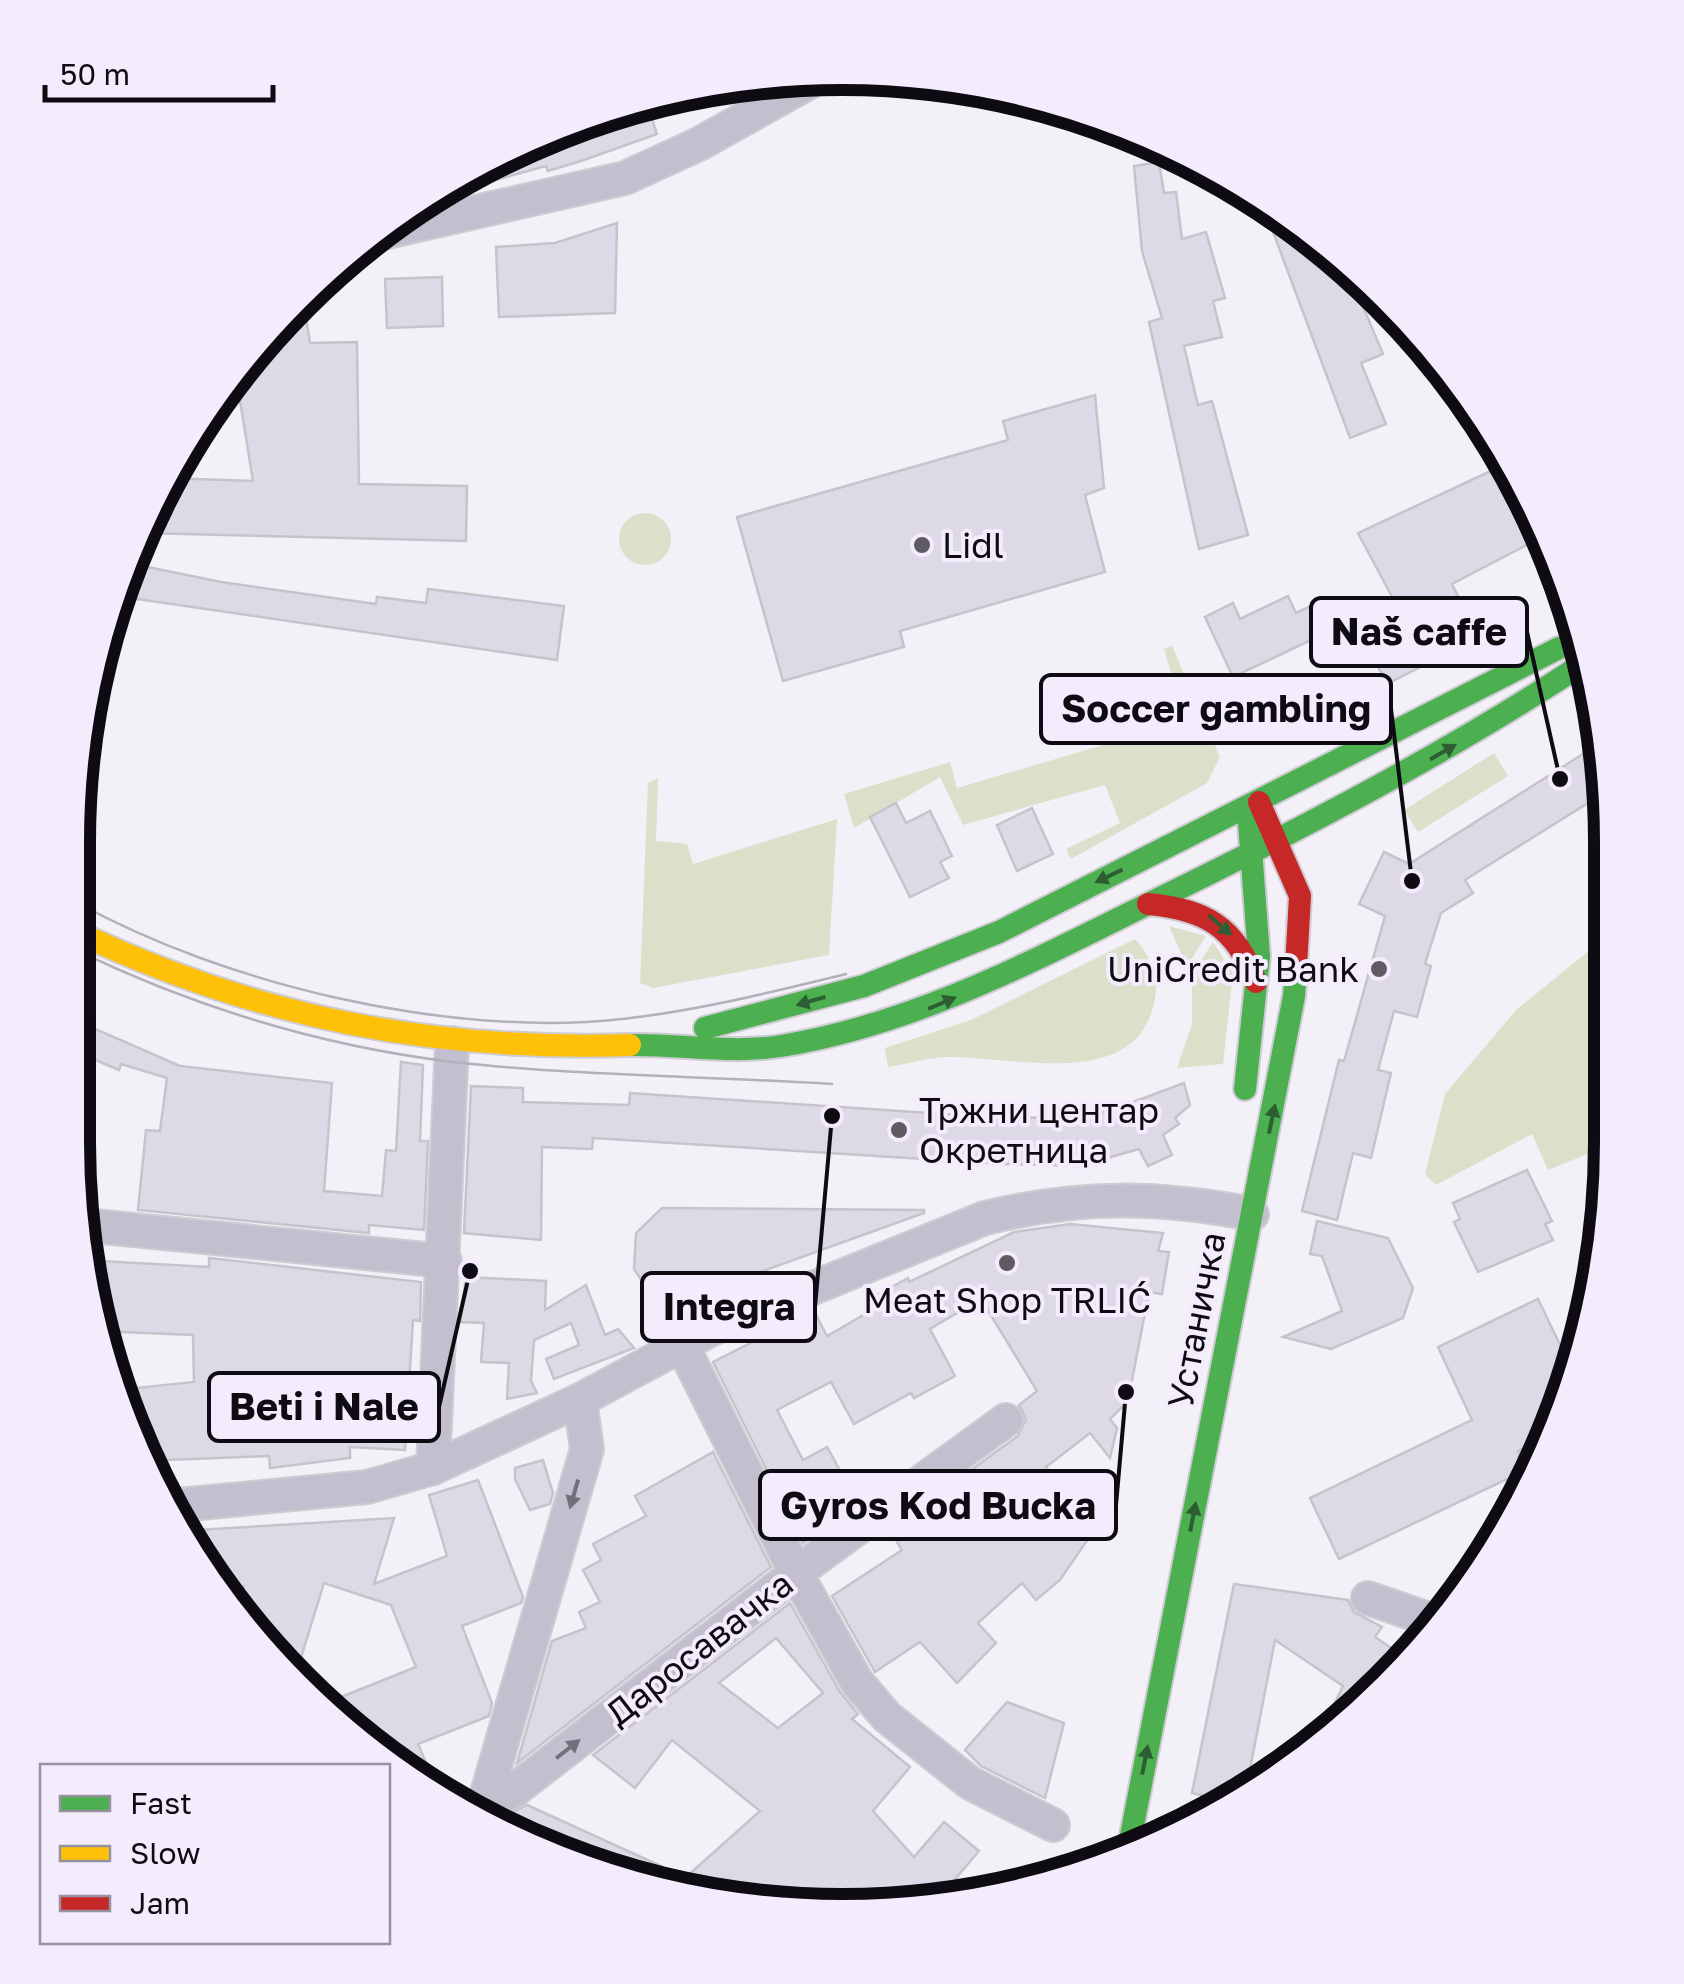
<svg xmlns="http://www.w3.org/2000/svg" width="1684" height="1984" viewBox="0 0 1684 1984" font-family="'Golos Text',sans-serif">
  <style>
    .green { fill: #dbe0cb }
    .building { fill: #ded9e6; stroke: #c6c3cb; stroke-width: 2.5; fill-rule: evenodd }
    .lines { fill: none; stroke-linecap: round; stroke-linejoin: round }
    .street-casing { stroke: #ceccd3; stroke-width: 36 }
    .fast-casing { stroke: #ceccd3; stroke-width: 26 }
    .slow-casing { stroke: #ceccd3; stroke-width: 26 }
    .jam-casing { stroke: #ceccd3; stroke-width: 26 }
    .street { stroke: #c3bfce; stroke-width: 32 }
    .fast { stroke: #4caf50; stroke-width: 22 }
    .slow { stroke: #ffc107; stroke-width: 22 }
    .jam { stroke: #c62828; stroke-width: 22 }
    .tram { stroke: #b3afbb; stroke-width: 2.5 }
    .oneway { fill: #2d5d32 }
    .oneway2 { fill: #726e7a }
    .poi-dot { fill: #5e5b63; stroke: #f2ecfc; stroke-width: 4 }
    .labels { text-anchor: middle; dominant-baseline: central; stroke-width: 8; stroke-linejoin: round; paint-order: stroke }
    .poi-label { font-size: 35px; fill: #0e0b13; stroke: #f2ecfc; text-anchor: start }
    .street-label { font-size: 35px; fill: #0e0b13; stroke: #f2ecfc }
    .rim { fill: none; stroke: #0e0b13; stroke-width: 12 }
    .leader { fill: none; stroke: #0e0b13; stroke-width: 4 }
    .callout-dot { fill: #0e0b13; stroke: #f2ecfc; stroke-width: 4 }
    .callout { fill: #f2ecfc; stroke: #0e0b13; stroke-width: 4 }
    .callout-label { font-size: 38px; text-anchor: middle; font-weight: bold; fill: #0e0b13 }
  </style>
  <rect width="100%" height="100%" fill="#f3f0f8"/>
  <g class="green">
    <circle cx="645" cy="539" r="26"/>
    <path d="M1172 646 1220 757 1207 783 1071 859 1066 849 1120 823 1105 785 963 825 940 777 854 828 844 794 950 762 957 788 1185 721 1164 649Z"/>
    <path d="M1494 753 1508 776 1418 832 1404 810Z"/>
    <path d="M658 778 656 841 687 844 693 864 837 819 829 955 653 988 640 983 648 783Z"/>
    <path d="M1169 926 1206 936 1187 966Z"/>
    <path d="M1135 939C1152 958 1160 978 1154 1003 1135 1092 1013 1056 949 1057 929 1057 908 1064 888 1067L885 1048 971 1020Z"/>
    <path d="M1213 942 1233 973 1223 1064 1177 1068 1192 1024V974Z"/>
    <path d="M1591 949 1611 978 1610 1145 1548 1170 1532 1134 1436 1185 1425 1174 1445 1094 1516 1010Z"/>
  </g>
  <g class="building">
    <path d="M646 101 657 134 581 161 548 171 546 166 470 187 468 181 548 131Z"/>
    <path d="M1159 162 1164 193 1176 192 1182 239 1206 232 1225 298 1213 301 1222 337 1184 346 1198 405 1212 401 1248 535 1199 549 1149 322 1162 318 1142 251 1134 166Z"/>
    <path d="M1260 197 1345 264 1383 354 1361 363 1386 424 1350 438Z"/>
    <path d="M617 223 615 313 499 317 496 247 555 243Z"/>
    <path d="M442 277 443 326 387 328 385 279Z"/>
    <path d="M303 298 310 343 357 342 359 484 467 486 466 541 142 533 152 502 166 478 253 481 235 370Z"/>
    <path d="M1095 395 1104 488 1085 495 1105 572 900 631 904 647 783 681 737 517 1008 440 1003 421Z"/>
    <path d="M1508 463 1546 535 1452 584 1479 637 1387 684 1358 628 1398 608 1358 533Z"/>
    <path d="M133 564 221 582 376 604 377 597 426 603 428 589 564 606 557 660 123 597Z"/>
    <path d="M1288 596 1296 613 1313 605 1326 633 1233 677 1205 617 1233 603 1240 619Z"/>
    <path d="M1602 742 1607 791 1465 880 1473 893 1441 913 1425 964 1431 966 1417 1017 1394 1011 1378 1070 1391 1073 1371 1158 1353 1153 1337 1220 1302 1211 1339 1060 1344 1061 1385 916 1359 904 1384 852 1409 864Z"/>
    <path d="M896 803 906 823 930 811 952 856 940 862 949 878 910 897 870 817Z"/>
    <path d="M1032 808 1053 854 1017 871 997 825Z"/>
    <path d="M74 1024 89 1031 91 1027 180 1066 332 1083 324 1191 382 1196 386 1150 396 1151 401 1062 423 1065 420 1141H428L424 1230 369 1225V1233L138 1210 146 1130 160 1131 167 1078 121 1064 119 1070 74 1051Z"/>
    <path d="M1184 1083 1190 1105 1175 1118 1179 1124 1163 1135 1172 1155 1148 1166 1139 1149 1080 1166 1002 1164 593 1138 592 1149 542 1147 541 1240 464 1233 471 1086 523 1088V1102L629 1105 630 1093 1004 1118 1077 1117 1112 1110Z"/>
    <path d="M1527 1170 1552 1221 1545 1224 1553 1240 1478 1272 1454 1222 1460 1219 1453 1203Z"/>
    <path d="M662 1208 924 1210V1213L674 1303 650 1293 634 1269 636 1233Z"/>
    <path d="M1317 1221 1388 1238 1413 1288 1403 1318 1331 1349 1283 1337 1342 1311 1322 1256 1310 1254Z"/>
    <path d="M1070 1224 1163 1233 1158 1251 1169 1252 1162 1294 1149 1292 1128 1401 1110 1419 1117 1428 1110 1458 1090 1433 1046 1467 1067 1496 1094 1515 1095 1529 1060 1580 1036 1600 1022 1583 978 1623 996 1643 957 1683 920 1642 875 1672 832 1596 902 1550 890 1530 909 1516 912 1521 976 1477 971 1470 1018 1436 1026 1419 1019 1405 1037 1391 981 1299 930 1329 955 1376 914 1398 911 1393 854 1424 831 1382 777 1410 803 1460 827 1447 858 1503 803 1543 713 1362 814 1311 827 1336 872 1310 866 1301 908 1278 909 1282 1014 1232Z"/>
    <path d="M209 1258 421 1282 420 1321 413 1320 405 1450 350 1447V1458L270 1468 269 1456 166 1460 168 1486 157 1490 117 1390 194 1382 193 1335 98 1331 101 1261 209 1267Z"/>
    <path d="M466 1277 546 1281 545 1310 586 1285 605 1335 618 1329 634 1348 554 1379 546 1359 579 1345 571 1323 534 1340 531 1381 537 1393 507 1399 509 1363 481 1362 484 1323 460 1322Z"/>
    <path d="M1538 1299 1574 1374 1549 1436 1518 1451 1526 1470 1339 1559 1310 1498 1472 1420 1438 1347Z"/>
    <path d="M713 1452 771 1567 517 1763 552 1641 586 1628 579 1612 600 1602 583 1570 601 1560 593 1544 646 1516 635 1496Z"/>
    <path d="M543 1460 553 1493 550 1504 530 1510 515 1479V1468Z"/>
    <path d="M478 1480 523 1597 521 1603 462 1626 492 1703 489 1716 418 1744 440 1795 414 1782 354 1729 341 1697 416 1667 391 1605 324 1583 295 1677 263 1649 237 1609 244 1586 215 1577 192 1543 197 1530 394 1518 374 1584 447 1556 429 1495Z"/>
    <path d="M1234 1584 1348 1600 1354 1612 1382 1627 1375 1637 1406 1658 1317 1740 1343 1686 1275 1640 1245 1795 1232 1802 1192 1793Z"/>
    <path d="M790 1603 840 1692 858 1714 852 1719 910 1767 873 1811 914 1857 944 1822 979 1851 951 1884 964 1899 929 1905 914 1887 894 1905H768L754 1891 739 1904 675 1887 760 1811 672 1740 635 1788 593 1755ZM776 1638 823 1693 778 1728 719 1683Z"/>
    <path d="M1007 1702 1064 1723 1045 1798 981 1766 965 1750Z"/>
    <path d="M527 1805 663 1867 658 1882 548 1853 497 1826 501 1818Z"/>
  </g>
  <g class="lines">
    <g class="street-casing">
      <g id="street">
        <path d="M383 233 625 178 699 144 824 74"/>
        <path d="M83 1225 445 1261"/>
        <path d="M682 1345 796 1573 857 1682 887 1717 970 1783 1053 1825"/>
        <path d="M433 1468 452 1043"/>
        <path d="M168 1506 367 1487 433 1468 580 1400 712 1329 985 1218C1079 1195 1158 1196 1252 1214"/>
        <path d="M1368 1598 1440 1623"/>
        <path d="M487 1797 497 1799 512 1792 796 1573 1006 1420"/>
        <path d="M481 1814 587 1449 580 1400"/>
      </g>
    </g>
    <g class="fast-casing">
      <g id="fast">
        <path d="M705 1028 864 986 999 932 1559 648"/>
        <path d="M630 1045C681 1044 730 1054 781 1046 914 1024 1029 963 1148 904 1299 830 1447 754 1587 661"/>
        <path d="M1245 1089 1259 956 1249 823"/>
        <path d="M1127 1856 1294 996 1296 967"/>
      </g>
    </g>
    <g class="slow-casing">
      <path id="slow" d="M76 932C257 1017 430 1051 630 1045"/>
    </g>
    <g class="jam-casing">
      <g id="jam">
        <path d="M1259 802 1300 896 1296 967"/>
        <path d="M1148 904C1205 909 1236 927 1256 982"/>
      </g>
    </g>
    <use href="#street" class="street"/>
    <use href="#fast" class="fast"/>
    <use href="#slow" class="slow"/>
    <use href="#jam" class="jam"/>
    <g class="tram">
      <path d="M76 902C226 985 450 1038 622 1019 697 1011 772 992 846 974"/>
      <path d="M76 950C194 1007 322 1046 453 1062 578 1076 706 1076 832 1084"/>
    </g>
  </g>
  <defs><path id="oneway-solid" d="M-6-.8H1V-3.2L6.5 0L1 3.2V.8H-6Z" transform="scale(2.5)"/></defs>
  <g class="oneway">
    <use href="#oneway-solid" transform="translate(1443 752) rotate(-30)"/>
    <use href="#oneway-solid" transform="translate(1109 876) rotate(154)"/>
    <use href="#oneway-solid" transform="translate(1220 925) rotate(41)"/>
    <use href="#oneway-solid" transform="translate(811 1001) rotate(164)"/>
    <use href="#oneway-solid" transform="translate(942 1003) rotate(-23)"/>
    <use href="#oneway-solid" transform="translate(1272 1119) rotate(-78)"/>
    <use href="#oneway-solid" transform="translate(1193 1517) rotate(-79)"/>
    <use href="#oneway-solid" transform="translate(1145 1760) rotate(-79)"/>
  </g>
  <g class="oneway2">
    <use href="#oneway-solid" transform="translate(574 1494) rotate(106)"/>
    <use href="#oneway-solid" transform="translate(568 1749) rotate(-38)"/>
  </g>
  <g class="poi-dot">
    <circle cx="922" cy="545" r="10"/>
    <circle cx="1379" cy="969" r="10"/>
    <circle cx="899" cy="1130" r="10"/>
    <circle cx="1007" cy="1263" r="10"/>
  </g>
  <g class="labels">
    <g class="poi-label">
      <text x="942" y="545">Lidl</text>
      <text x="1359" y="969" text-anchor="end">UniCredit Bank</text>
      <text x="919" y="1110">Тржни центар<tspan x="919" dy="40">Окретница</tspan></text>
      <text x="1007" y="1300" text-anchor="middle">Meat Shop TRLIĆ</text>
    </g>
    <g class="street-label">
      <text transform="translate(1196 1320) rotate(-79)">Устаничка</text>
      <text transform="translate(699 1648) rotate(-38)">Даросавачка</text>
    </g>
  </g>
  <path d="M0 0H1684V1984H0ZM842 90H842A752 752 0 0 1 1594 842V1142A752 752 0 0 1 842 1894H842A752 752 0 0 1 90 1142V842A752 752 0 0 1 842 90Z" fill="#f2ecfc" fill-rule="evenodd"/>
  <path class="rim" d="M842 90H842A752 752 0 0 1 1594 842V1142A752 752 0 0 1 842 1894H842A752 752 0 0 1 90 1142V842A752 752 0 0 1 842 90Z"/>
  <path class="leader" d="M1560 779L1527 632M1412 881L1391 709M832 1116L815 1307M470 1271L439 1407M1126 1392L1116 1505"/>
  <g class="callout-dot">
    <circle cx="1560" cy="779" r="10"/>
    <circle cx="1412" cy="881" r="10"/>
    <circle cx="832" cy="1116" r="10"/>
    <circle cx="470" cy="1271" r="10"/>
    <circle cx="1126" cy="1392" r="10"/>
  </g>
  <g class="callout">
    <rect x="1311" y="598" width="216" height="68" rx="10"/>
    <rect x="1041" y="675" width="350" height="68" rx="10"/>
    <rect x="642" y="1273" width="173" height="68" rx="10"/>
    <rect x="209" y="1373" width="230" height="68" rx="10"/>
    <rect x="760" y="1471" width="356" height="68" rx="10"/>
  </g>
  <g class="callout-label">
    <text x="1419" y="645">Naš caffe</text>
    <text x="1216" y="722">Soccer gambling</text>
    <text x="729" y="1320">Integra</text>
    <text x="324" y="1420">Beti i Nale</text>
    <text x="938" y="1519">Gyros Kod Bucka</text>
  </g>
  <rect x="40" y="1764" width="350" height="180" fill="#f2ecfc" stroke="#97929f" stroke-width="2.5"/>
  <rect x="60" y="1796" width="50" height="15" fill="#4caf50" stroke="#97929f" stroke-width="2.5"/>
  <text x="130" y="1814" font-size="30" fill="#0e0b13">Fast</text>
  <rect x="60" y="1846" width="50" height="15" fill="#ffc107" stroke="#97929f" stroke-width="2.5"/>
  <text x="130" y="1864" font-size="30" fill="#0e0b13">Slow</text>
  <rect x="60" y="1896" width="50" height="15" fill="#c62828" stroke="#97929f" stroke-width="2.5"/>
  <text x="130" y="1914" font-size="30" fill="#0e0b13">Jam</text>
  <path d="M45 85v15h228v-15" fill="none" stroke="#0e0b13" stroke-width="5"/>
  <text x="60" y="85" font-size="30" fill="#0e0b13" stroke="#f2ecfc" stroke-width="8" paint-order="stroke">50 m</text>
</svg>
